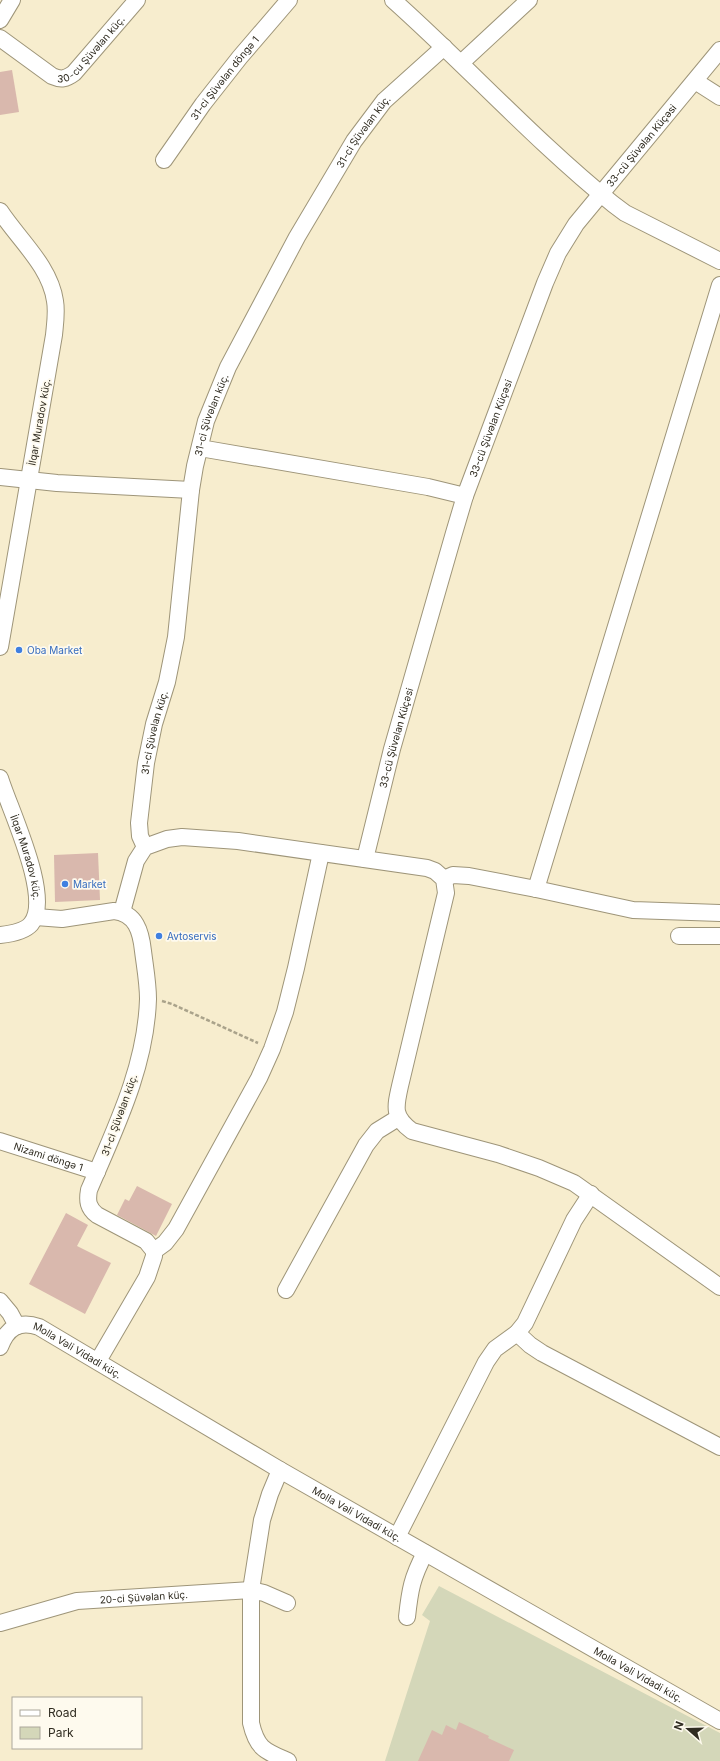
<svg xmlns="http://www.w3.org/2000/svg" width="720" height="1761" viewBox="0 0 720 1761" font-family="Inter,sans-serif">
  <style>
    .green { fill: #d4d7b9 }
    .building { fill: #d9b8ad }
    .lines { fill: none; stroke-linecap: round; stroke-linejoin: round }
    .minor-casing { stroke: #9e9579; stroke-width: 18 }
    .path { stroke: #aaa38b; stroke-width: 2.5; stroke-dasharray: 4 2; stroke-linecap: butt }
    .minor { stroke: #fff; stroke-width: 16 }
    .shop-dot { fill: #3f7fe0; stroke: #fefaee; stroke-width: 1.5 }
    .labels { text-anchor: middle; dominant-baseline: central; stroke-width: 3.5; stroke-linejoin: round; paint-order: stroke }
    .street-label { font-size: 10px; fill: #302c21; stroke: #fefaee }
    .shop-label { font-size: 10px; fill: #366cbe; stroke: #fefaee; text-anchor: start }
  </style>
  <rect width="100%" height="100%" fill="#f7edce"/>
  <path class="green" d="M439 1586 720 1733V1761H385L430 1621 422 1615Z"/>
  <g class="building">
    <path d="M12 70 19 112 0 115V72Z"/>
    <path d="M98 853 100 900 55 902 54 855Z"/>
    <path d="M137 1186 172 1204 156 1236 117 1215 125 1199 129 1201Z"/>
    <path d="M66 1213 88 1225 77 1246 111 1263 85 1314 29 1284Z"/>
    <path d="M459 1722 489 1736 488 1738 514 1750 509 1761H418L432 1730 442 1735 446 1725 456 1730Z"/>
  </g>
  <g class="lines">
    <g class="minor-casing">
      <g id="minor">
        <path d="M393 0C467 66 535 141 613 204L625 213 720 261"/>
        <path d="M0 20 12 0"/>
        <path id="s1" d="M0 38 52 76C61 80 66 79 74 73L137 0"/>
        <path d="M461 63 529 0"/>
        <path d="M695 81 720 97"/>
        <path id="s2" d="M164 160 203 104 240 57 289 0"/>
        <path d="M0 211C19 240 50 266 55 301 57 312 55 324 54 335L0 647"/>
        <path d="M200 448 428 487 465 496"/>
        <path d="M0 477 57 483 191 490"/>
        <path id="s3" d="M0 778C9 808 53 898 31 924 24 932 10 934 0 935"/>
        <path id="s4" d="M145 847 140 836 139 823 146 763 154 724 167 682 176 637 191 490 195 466 206 421 228 367 297 237 354 141 384 101 444 47"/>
        <path id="s5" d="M365 859 392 749 454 533 465 496 545 283 558 253 576 224 720 50"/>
        <path d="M444 879 453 875 469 876 536 889 633 910 720 913"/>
        <path d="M536 889 720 285"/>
        <path d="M122 912 136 861 145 847 167 839 182 837 238 841 427 868 435 871 444 879 446 893 400 1086C395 1108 393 1117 412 1131L498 1154 539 1168 574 1183 720 1287"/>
        <path d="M36 917 62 919 114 911C136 913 141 932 143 951 145 967 148 983 148 999 146 1067 115 1129 89 1190 87 1201 88 1208 97 1215L146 1241 154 1251V1256L147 1277 98 1361"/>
        <path d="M679 936H720"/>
        <path id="s6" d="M0 1141 97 1172"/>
        <path d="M154 1251 165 1243 176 1229 259 1078 272 1049 285 1012 296 968 321 853"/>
        <path d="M286 1290 366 1145 377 1131 398 1118"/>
        <path d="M0 1301 10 1313 17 1326"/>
        <path d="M517 1333 530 1345 542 1353 720 1447"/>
        <path id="s7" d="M0 1347C7 1328 19 1320 39 1327L280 1470 720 1721"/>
        <path d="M280 1470 270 1494 262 1520 251 1590V1723C257 1749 265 1751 288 1761"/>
        <path d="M397 1537 486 1362 495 1349 517 1333 525 1323 574 1220 591 1194"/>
        <path d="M407 1617C410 1589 412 1578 425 1553"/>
        <path id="s8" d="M0 1623 77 1601 251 1590 264 1593 287 1603"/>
      </g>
    </g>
    <path class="path" d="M162 1001 172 1004 258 1043"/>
    <use href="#minor" class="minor"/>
  </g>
  <g class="shop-dot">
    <circle cx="19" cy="650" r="4"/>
    <circle cx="65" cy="884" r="4"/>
    <circle cx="159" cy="936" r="4"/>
  </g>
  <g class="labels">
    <g class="street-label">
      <text stroke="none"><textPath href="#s1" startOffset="116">30-cu Şüvəlan küç.</textPath></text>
      <text stroke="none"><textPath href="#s2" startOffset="102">31-ci Şüvəlan döngə 1</textPath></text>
      <text stroke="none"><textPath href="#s4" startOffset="764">31-ci Şüvəlan küç.</textPath></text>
      <text stroke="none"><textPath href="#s5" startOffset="773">33-cü Şüvəlan Küçəsi</textPath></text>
      <text stroke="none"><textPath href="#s4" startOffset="441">31-ci Şüvəlan küç.</textPath></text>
      <text transform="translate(39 422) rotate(-80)">İlqar Muradov küç.</text>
      <text stroke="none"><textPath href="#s5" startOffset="449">33-cü Şüvəlan Küçəsi</textPath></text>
      <text stroke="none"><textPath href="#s4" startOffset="117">31-ci Şüvəlan küç.</textPath></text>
      <text stroke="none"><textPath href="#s5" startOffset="125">33-cü Şüvəlan Küçəsi</textPath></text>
      <text stroke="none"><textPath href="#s3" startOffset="84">İlqar Muradov küç.</textPath></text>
      <text transform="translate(119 1115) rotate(-70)">31-ci Şüvəlan küç.</text>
      <text stroke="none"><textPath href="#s6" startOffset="51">Nizami döngə 1</textPath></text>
      <text stroke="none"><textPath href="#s7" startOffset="95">Molla Vəli Vidadi küç.</textPath></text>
      <text stroke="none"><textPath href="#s7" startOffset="419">Molla Vəli Vidadi küç.</textPath></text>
      <text stroke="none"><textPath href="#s8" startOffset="147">20-ci Şüvəlan küç.</textPath></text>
      <text stroke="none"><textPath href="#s7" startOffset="743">Molla Vəli Vidadi küç.</textPath></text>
    </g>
    <g class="shop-label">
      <text x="27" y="650">Oba Market</text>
      <text x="73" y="884">Market</text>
      <text x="167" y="936">Avtoservis</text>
    </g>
  </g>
  <rect x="12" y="1697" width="130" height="52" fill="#fefaee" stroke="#aca89c"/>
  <rect x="20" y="1710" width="20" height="6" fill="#ffffff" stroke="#aca89c"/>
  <text x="48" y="1717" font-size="12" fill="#302c21">Road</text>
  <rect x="20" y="1727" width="20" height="12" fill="#d4d7b9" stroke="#aca89c"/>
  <text x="48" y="1737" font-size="12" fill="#302c21">Park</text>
  <g transform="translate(688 1729) rotate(290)" stroke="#fefaee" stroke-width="3" paint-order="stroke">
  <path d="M0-3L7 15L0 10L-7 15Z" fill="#302c21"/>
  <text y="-6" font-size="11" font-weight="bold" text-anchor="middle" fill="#302c21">N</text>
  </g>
</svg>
